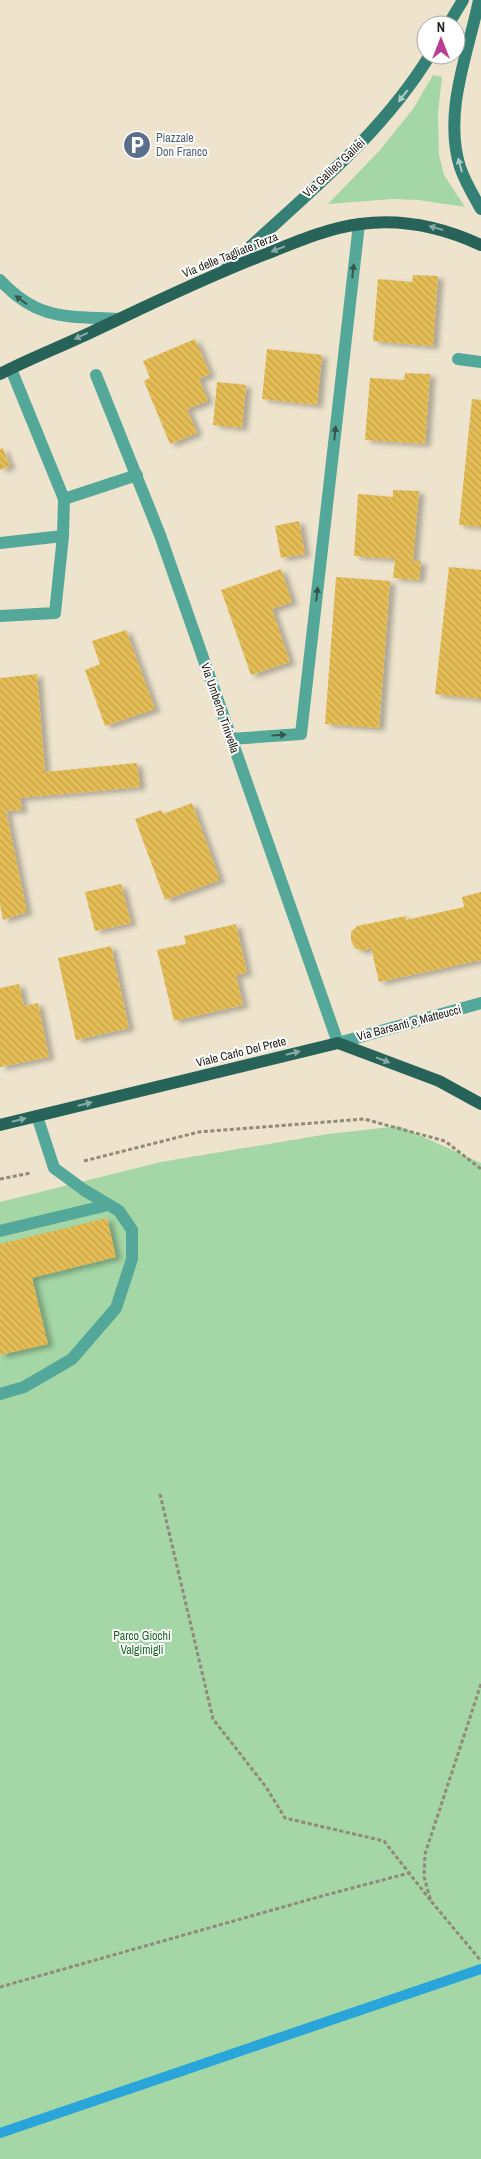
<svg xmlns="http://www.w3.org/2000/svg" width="481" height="2159" viewBox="0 0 481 2159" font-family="'Archivo Narrow',sans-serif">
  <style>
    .green { fill: #a4d7a5 }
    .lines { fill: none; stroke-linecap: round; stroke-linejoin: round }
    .stream { stroke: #29a5da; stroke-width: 10 }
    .building { fill: url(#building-back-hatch); filter: url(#shadow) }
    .path { stroke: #918979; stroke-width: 3; stroke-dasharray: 4 2.5; stroke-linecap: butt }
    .service { stroke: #54a89a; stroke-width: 12 }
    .minor { stroke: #54a89a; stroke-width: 12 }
    .secondary { stroke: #358074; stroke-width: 12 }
    .primary { stroke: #276359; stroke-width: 12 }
    .oneway { fill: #aeccc7 }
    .oneway2 { fill: #88a9a4 }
    .oneway3 { fill: #37564c }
    .labels { text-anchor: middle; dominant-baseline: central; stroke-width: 4; stroke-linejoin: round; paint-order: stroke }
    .service-label { font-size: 12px; fill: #4e5e75; stroke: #fff; text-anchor: start }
    .street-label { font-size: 12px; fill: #242018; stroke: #fff }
    .park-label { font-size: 12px; fill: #196925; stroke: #fff }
  </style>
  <defs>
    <pattern id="building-back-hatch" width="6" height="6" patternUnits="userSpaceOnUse" patternTransform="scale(1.25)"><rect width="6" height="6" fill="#e5bd56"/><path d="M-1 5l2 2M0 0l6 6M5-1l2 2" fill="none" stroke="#c4a24a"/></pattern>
    <filter id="shadow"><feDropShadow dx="5.5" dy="3" stdDeviation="2.5" flood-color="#0004"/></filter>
  </defs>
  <rect width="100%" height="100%" fill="#eee4cd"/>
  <g class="green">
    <path d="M433 75 442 77 438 113 439 155 444 175 465 207 418 200 392 199 328 204 380 150 413 109Z"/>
    <path d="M399 1126 481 1163V2159H0V1202L161 1162 328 1134Z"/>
  </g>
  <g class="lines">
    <path class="stream" d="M0 2133 481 1969"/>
  </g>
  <g class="building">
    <path d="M413 275 438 276 433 346 373 341 378 279 412 282Z"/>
    <path d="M195 339 210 374 199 379 208 401 187 409 197 433 170 444 144 381 150 378 143 361Z"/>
    <path d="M267 349 322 355 317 405 262 399Z"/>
    <path d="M405 373 430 374 425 444 365 440 370 378 404 380Z"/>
    <path d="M217 382 246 385 242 428 213 425Z"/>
    <path d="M472 399 481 400V527L459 525Z"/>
    <path d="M3 448 10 466 0 470V449Z"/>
    <path d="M393 490 419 491 413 561H421L419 580 393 578 395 559 354 556 358 494 393 497Z"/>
    <path d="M299 521 305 554 281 558 275 526Z"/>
    <path d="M449 567 481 570V699L435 694Z"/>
    <path d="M281 569 292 602 272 609 290 662 251 675 221 590Z"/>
    <path d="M336 577 390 581 379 728 325 724Z"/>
    <path d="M126 630 155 709 105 726 85 670 100 664 92 641Z"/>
    <path d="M37 674 45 772 137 763 140 787 20 798 22 810 6 811 27 912 3 920 0 904V678Z"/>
    <path d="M192 803 220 880 165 900 135 819 161 810 163 814Z"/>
    <path d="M121 884 131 923 95 931 85 892Z"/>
    <path d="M481 892V960L379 982 371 948 362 951 355 948 351 941V932L357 926 406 916V920L464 907 462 897Z"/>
    <path d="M236 924 247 973 236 975 243 1005 174 1021 157 950 186 944 184 936Z"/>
    <path d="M111 946 129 1028 76 1040 58 958Z"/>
    <path d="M19 984 24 1006 38 1003 49 1057 0 1067V988Z"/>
    <path d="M107 1218 116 1257 32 1278 48 1344 0 1355V1244Z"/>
  </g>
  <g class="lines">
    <g class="path">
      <path d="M84 1161 199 1132 364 1119 445 1141 481 1169"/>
      <path d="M0 1179 31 1173"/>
      <path d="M160 1494 213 1719 266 1787 285 1818 384 1841 431 1901"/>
      <path d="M481 1684 425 1854 424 1877 431 1901 481 1961"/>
      <path d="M0 1987 322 1896 409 1873"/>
    </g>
    <g class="service">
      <path d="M458 359 481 362"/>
      <path d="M64 499 137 475"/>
      <path d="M0 543 63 536 64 499 11 369"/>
      <path d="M0 616 55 613 63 536"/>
      <path d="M0 1231 108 1205"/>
      <path d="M0 1394 24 1387 72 1359 116 1308 132 1259V1230L119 1211 84 1190 54 1168 37 1116"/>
    </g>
    <g class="minor">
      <path d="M0 280C38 321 67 316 118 319"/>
      <path d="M96 375 160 535 338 1043 481 1003"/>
      <path d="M231 739 301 734 359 224"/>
    </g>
    <g class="secondary">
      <path d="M479 0C468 54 443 112 460 167 465 182 473 195 481 209"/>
      <path d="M448 25 463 0"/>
      <path d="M226 269C298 201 378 140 430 55"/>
    </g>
    <g class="primary">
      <path d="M0 374C27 360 55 349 83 336 143 308 203 278 266 254 296 242 328 228 360 224 403 218 442 227 481 245"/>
      <path d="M0 1125 338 1043 439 1081 481 1104"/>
    </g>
  </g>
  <defs><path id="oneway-solid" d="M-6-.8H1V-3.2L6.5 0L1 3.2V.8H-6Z" transform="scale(1.25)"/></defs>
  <g class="oneway">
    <use href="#oneway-solid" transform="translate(403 96) rotate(128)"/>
    <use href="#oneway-solid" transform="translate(460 165) rotate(-105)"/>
  </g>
  <g class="oneway2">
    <use href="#oneway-solid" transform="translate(436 228) rotate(-164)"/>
    <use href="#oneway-solid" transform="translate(278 249) rotate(159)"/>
    <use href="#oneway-solid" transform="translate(81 336) rotate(155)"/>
    <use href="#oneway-solid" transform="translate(293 1053) rotate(-14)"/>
    <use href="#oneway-solid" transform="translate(383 1060) rotate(21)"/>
    <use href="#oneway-solid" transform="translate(85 1104) rotate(-14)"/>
    <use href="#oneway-solid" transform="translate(19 1120) rotate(-14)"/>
  </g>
  <g class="oneway3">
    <use href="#oneway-solid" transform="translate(353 271) rotate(-84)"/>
    <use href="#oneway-solid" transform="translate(21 300) rotate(-144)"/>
    <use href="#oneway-solid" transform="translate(335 433) rotate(-84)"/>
    <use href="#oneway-solid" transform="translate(317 594) rotate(-84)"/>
    <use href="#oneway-solid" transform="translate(279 735) rotate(-4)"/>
  </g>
  <defs>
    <g id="parking-disc" transform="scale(1.4375)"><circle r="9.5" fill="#5c6f8a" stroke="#fff"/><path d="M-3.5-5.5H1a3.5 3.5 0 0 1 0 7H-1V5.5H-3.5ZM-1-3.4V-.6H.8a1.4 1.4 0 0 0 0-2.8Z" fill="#fff"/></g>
  </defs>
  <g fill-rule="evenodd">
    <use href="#parking-disc" x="137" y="145"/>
  </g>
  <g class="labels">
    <g class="service-label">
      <text x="156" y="138">Piazzale<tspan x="156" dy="14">Don Franco</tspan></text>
    </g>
    <g class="street-label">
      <text transform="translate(334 168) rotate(-43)">Via Galileo Galilei</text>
      <text transform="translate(230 255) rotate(-22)">Via delle Tagliate Terza</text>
      <text transform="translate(220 708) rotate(71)">Via Umberto Tinivella</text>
      <text transform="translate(409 1023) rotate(-15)">Via Barsanti e Matteucci</text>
      <text transform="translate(241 1052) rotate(-14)">Viale Carlo Del Prete</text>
    </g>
    <g class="park-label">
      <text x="142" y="1636">Parco Giochi<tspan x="142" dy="14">Valgimigli</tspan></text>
    </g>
  </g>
  <g transform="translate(441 40)"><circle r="24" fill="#ffffff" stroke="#a7a6a3"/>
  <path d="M0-4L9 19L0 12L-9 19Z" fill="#b73e92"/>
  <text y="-8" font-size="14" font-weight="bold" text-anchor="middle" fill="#242018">N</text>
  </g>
</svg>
